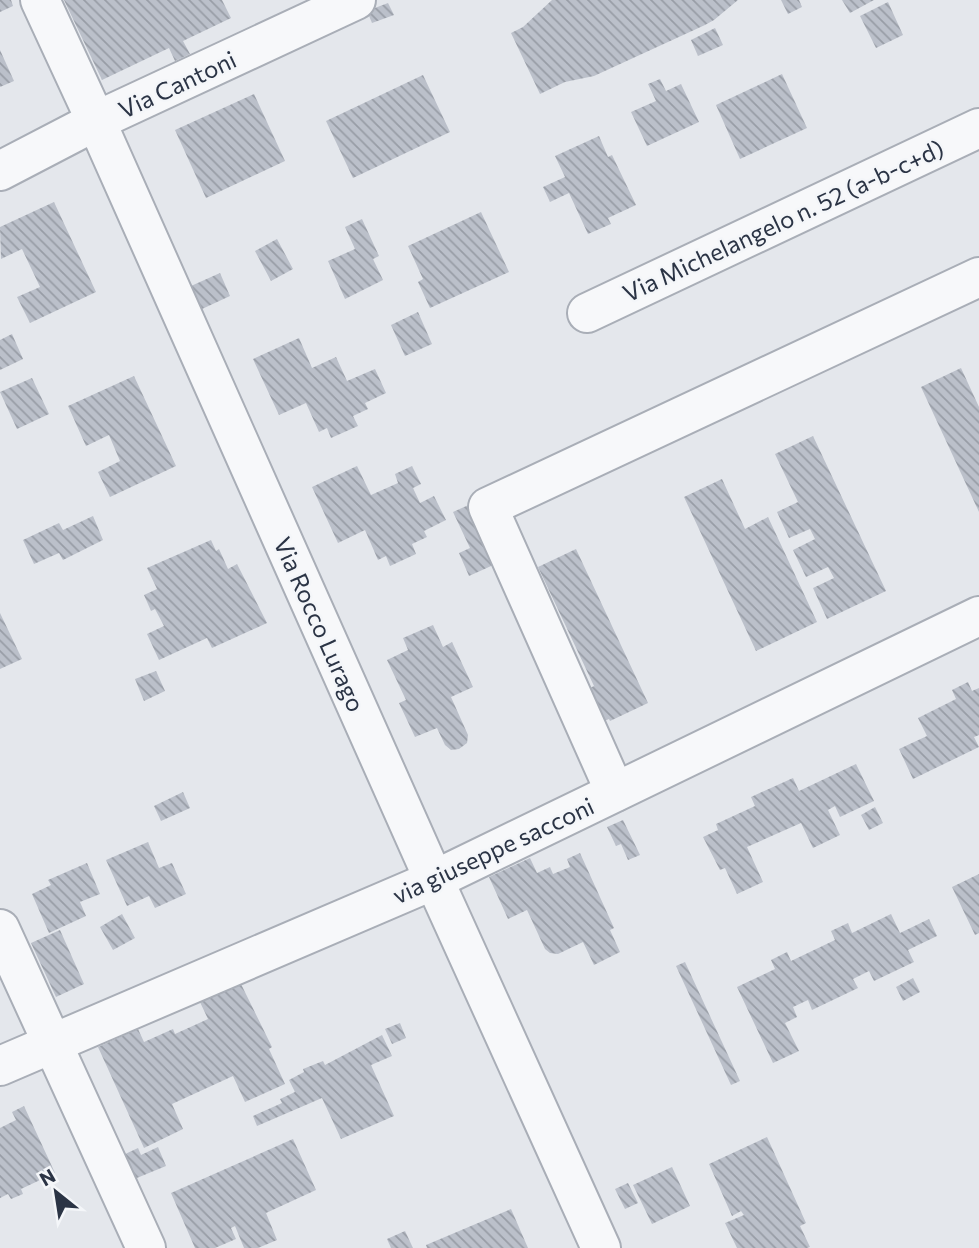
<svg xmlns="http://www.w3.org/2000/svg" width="979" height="1248" viewBox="0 0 979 1248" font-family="Commissioner,sans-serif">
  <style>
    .building { fill: url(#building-back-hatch) }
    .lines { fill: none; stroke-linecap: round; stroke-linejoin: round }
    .minor-casing { stroke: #a9aeb7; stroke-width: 42 }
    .minor { stroke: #f7f8fa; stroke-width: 38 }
    .labels { text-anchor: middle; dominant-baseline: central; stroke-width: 5; stroke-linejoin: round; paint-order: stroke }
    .street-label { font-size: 24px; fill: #2b3445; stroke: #f4f6f9 }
  </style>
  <defs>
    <pattern id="building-back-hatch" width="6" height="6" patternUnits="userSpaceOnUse" patternTransform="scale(1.75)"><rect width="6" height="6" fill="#bbc0ca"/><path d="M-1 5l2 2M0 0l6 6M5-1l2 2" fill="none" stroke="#989da6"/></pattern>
  </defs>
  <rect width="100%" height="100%" fill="#e4e7ec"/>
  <g class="building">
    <path d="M0 0H11L13 6 0 12Z"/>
    <path d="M64 0H222L231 18 183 41 190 54 175 61 169 48 102 80Z"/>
    <path d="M552 0H738L714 20 705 25 594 76 565 82 540 94 511 33 523 27Z"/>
    <path d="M781 0H799L802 7 788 14Z"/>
    <path d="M842 0H874L850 13Z"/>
    <path d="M888 2 903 35 876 48 860 16Z"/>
    <path d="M388 3 394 15 372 23 367 11Z"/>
    <path d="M715 28 723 45 698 56 691 40Z"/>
    <path d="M0 50 14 81 0 87Z"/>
    <path d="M782 74 807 128 740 159 716 105Z"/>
    <path d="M423 75 450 132 353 178 326 121Z"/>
    <path d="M660 79 666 91 681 84 699 122 647 146 631 112 656 101 648 84Z"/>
    <path d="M254 94 285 161 206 198 175 130Z"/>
    <path d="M599 136 608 157 612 155 636 205 608 218 611 224 588 234 569 193 550 202 543 187 565 177 555 156Z"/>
    <path d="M54 202 96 292 30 323 17 297 40 287 22 249 1 259 0 227Z"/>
    <path d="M481 212 509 272 430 308 418 282 423 279 408 246Z"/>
    <path d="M362 219 379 256 373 259 383 280 345 299 328 261 355 249 345 227Z"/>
    <path d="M277 239 293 269 271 281 255 251Z"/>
    <path d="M220 273 230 296 202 309 191 286Z"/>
    <path d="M418 312 432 344 405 356 391 325Z"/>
    <path d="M12 334 23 359 0 370V340Z"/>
    <path d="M299 338 312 368 336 357 347 381 375 369 386 393 365 403 368 409 353 416 358 426 331 438 327 428 319 432 306 403 279 415 253 359Z"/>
    <path d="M961 368 979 407V512L921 387Z"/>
    <path d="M134 376 176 466 110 497 98 472 120 461 109 435 86 446 68 406Z"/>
    <path d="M32 378 49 414 17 429 0 392Z"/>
    <path d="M813 436 886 591 827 619 813 588 834 578 828 567 806 577 793 550 815 539 810 529 789 538 777 512 798 502 775 454Z"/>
    <path d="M357 466 371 495 398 483 395 474 412 466 421 484 413 488 420 503 434 496 446 520 424 531 427 537 412 544 416 554 390 566 386 556 378 560 365 530 338 543 312 487Z"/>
    <path d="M722 479 745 529 768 517 817 622 756 651 684 497Z"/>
    <path d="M473 503 500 562 469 576 459 553 470 548 453 512Z"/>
    <path d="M93 516 103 540 63 560 59 553 34 564 23 540 59 523 63 530Z"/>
    <path d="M211 540 216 551 219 549 228 569 237 564 267 623 212 648 207 638 159 660 147 634 164 626 155 609 151 611 144 595 157 589 147 568Z"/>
    <path d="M576 549 648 703 610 721 609 719 588 728 574 696 594 686 538 567Z"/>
    <path d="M0 613 22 659 0 669Z"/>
    <path d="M433 625 443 647 452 642 473 687 451 697 468 735 467 743 459 749 451 750 445 745 437 728 415 737 399 703 406 700 387 660 408 650 403 638Z"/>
    <path d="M156 671 165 691 144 701 135 679Z"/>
    <path d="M968 682 972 691 979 688V735L974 737 979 747 913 779 899 749 927 736 918 718 956 699 952 690Z"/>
    <path d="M856 764 874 801 840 817 835 806 828 810 840 835 813 848 801 823 747 847 763 882 737 894 725 868 720 870 703 837 718 830 716 824 755 806 751 797 793 778 799 791Z"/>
    <path d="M183 792 190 808 161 821 154 806Z"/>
    <path d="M875 807 883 823 869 830 861 815Z"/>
    <path d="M623 820 640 855 628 860 621 844 616 846 607 827Z"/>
    <path d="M148 842 159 868 172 863 186 894 155 908 149 896 127 906 106 860Z"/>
    <path d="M580 853 614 928 610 930 620 952 594 965 583 942 558 954 550 953 545 949 527 910 508 919 489 877 530 858 537 873 550 867 553 874 570 867 567 859Z"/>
    <path d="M87 863 100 894 80 902 86 916 49 933 32 894 51 885 48 880Z"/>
    <path d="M979 874V933L975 935 952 887Z"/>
    <path d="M122 914 135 938 113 950 100 927Z"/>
    <path d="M891 914 900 933 929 919 937 936 908 950 914 962 874 981 869 971 853 979 858 988 812 1010 808 1000 793 1007 797 1017 785 1023 799 1051 773 1063 737 987 775 969 771 960 787 952 791 961 835 940 831 931 848 923 852 933Z"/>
    <path d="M60 930 84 984 56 997 31 943Z"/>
    <path d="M685 962 740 1081 731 1085 676 966Z"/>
    <path d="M913 978 920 992 903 1001 896 987Z"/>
    <path d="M240 982 272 1047 269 1049 285 1084 245 1102 233 1076 172 1104 183 1129 144 1148 98 1047 138 1029 144 1042 173 1029 175 1034 208 1019 199 1000Z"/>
    <path d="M400 1023 406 1038 392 1044 385 1029Z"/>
    <path d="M382 1035 392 1056 371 1065 394 1116 341 1139 322 1098 257 1126 253 1116 282 1103 280 1099 295 1092 289 1080 304 1072 303 1069 323 1061 325 1065Z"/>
    <path d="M24 1106 55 1173 21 1189 23 1194 11 1199 8 1194 0 1198V1128L16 1120 12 1112Z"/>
    <path d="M767 1137 806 1223 800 1226 810 1247 807 1248H737L725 1223 744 1215 741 1211 732 1216 709 1164Z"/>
    <path d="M293 1139 316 1190 266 1213 277 1240 258 1248H244L235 1226 231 1228 236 1239 215 1248H195L171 1193Z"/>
    <path d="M158 1147 166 1166 132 1180 121 1156 138 1148 141 1155Z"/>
    <path d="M672 1167 690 1206 652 1224 633 1185Z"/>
    <path d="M628 1183 638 1203 625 1209 615 1189Z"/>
    <path d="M511 1209 528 1248H427L426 1245Z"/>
    <path d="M405 1231 413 1248H391L387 1239Z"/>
  </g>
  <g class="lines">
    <g class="minor-casing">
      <g id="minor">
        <path d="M40 0 96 121 434 880 601 1248"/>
        <path d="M0 171 96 121 356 0"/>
        <path d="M587 313 979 128"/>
        <path d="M615 792 488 507 979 277"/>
        <path d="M0 929 146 1248"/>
        <path d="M0 1066 434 880 979 616"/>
      </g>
    </g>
    <use href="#minor" class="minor"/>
  </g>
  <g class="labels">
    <g class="street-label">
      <text transform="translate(177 84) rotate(-25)">Via Cantoni</text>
      <text transform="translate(783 220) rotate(-25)">Via Michelangelo n. 52 (a-b-c+d)</text>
      <text transform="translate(320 624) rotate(66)">Via Rocco Lurago</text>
      <text transform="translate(493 850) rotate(-25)">via giuseppe sacconi</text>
    </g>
  </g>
  <g transform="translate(56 1192) rotate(330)" stroke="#f4f6f9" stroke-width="5" paint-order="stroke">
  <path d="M0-5L12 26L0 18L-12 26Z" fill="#2b3445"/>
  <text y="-10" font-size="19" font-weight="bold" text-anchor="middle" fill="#2b3445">N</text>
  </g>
</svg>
